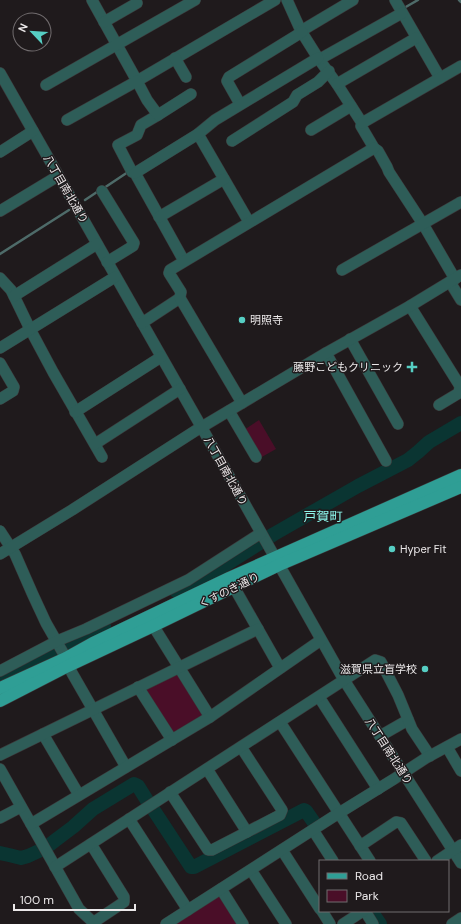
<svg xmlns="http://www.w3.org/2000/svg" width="461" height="924" viewBox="0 0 461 924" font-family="'DM Sans','Noto Sans JP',sans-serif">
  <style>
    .green { fill: #4a0e28 }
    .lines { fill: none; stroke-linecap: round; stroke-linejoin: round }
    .stream { stroke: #4e6b69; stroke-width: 2.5 }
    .river { stroke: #0a3532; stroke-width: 14 }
    .minor-casing { stroke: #3c3739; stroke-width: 12 }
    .major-casing { stroke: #3c3739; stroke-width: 13 }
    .minor { stroke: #2e5d58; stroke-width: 11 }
    .major { stroke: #2f9e95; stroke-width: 12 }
    .poi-dot { fill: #56cec3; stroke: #1f1a1c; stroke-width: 1.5 }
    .labels { text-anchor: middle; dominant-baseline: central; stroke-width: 3; stroke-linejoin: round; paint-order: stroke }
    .street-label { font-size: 11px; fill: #ebe8e9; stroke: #1f1a1c }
    .poi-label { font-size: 11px; fill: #ebe8e9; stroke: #1f1a1c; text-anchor: start }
    .quarter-label { font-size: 13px; fill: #8df7ec; stroke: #1f1a1c }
  </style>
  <rect width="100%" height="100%" fill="#1f1a1c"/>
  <g class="green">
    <path d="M259 420 276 449 260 458 244 430Z"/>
    <path d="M174 674 180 676 204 712 202 717 175 734 170 732 145 692 146 687Z"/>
    <path d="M216 896 220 897 239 924H174Z"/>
  </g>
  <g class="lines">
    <g class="stream">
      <path d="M459 0 461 2"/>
      <path d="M404 8 418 0"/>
      <path d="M104 188 128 172"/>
      <path d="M85 200 100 190"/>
      <path d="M0 254 69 210"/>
    </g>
    <g class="river">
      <path d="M176 591 203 579 274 534 358 486 408 460 418 452 429 442 461 423"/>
      <path d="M0 677 104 626"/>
      <path d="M153 809 191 867H194L304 810 306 811 315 824"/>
      <path d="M48 846 57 839 73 827 93 809 134 784 138 786 148 802"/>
      <path d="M0 853 9 855 21 858 28 856 41 850"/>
      <path d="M371 911 380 924"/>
    </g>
    <g class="minor-casing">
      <g id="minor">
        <path d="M92 0 137 81 275 0"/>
        <path d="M287 0 301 31 318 58 337 84 362 123 361 126 374 148 378 151 387 167 389 172 423 224 455 279"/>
        <path d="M395 0 440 78"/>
        <path d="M104 22 137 3"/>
        <path d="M301 31 353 0"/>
        <path d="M175 58 186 77"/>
        <path d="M320 59 402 13"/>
        <path d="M0 73 202 428 344 680 461 863"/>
        <path d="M337 84 416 38"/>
        <path d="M46 85 195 0"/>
        <path d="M240 104 227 81 229 77 302 32"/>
        <path d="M158 115 141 125 137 135 118 145 132 172 135 173 184 261"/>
        <path d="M67 120 137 81 147 100 158 115 191 94"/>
        <path d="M362 123 461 66"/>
        <path d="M311 130 351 106"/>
        <path d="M198 134 249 222"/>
        <path d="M232 141 293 102 297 95 318 82 329 71"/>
        <path d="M0 152 33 131"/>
        <path d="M135 173 198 134 215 120 318 58"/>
        <path d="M102 191 134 243 133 246 107 262"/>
        <path d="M0 211 58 176"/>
        <path d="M159 217 224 179"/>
        <path d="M342 270 461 202"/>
        <path d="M0 278 11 290 14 296 30 329 53 372 102 457"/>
        <path d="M450 282 461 300"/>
        <path d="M14 296 97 244"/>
        <path d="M410 306 460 386 459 393 439 405"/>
        <path d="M142 323 180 298"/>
        <path d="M350 339 398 424"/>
        <path d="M0 348 115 277"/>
        <path d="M326 353 386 461"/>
        <path d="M0 363 14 387 13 391 0 399"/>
        <path d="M242 403 180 298V297L181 292 169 273 170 270 374 148"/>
        <path d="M229 411 256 457"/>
        <path d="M75 412 161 357"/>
        <path d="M95 444 180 389"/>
        <path d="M0 531 15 554 33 595 46 623 66 658 72 673 126 767"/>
        <path d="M0 554 72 510 195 431 326 353 410 306 461 275"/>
        <path d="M230 580 280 668"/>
        <path d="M149 619 210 717"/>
        <path d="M0 671 57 641 86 629 188 580 261 533"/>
        <path d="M138 687 172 740"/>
        <path d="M319 697 378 789"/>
        <path d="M280 722 370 861"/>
        <path d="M43 734 79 795"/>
        <path d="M380 736 408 720"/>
        <path d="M447 747 461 771"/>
        <path d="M0 755 258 629"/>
        <path d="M0 769 79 909 95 924"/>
        <path d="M207 769 247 832"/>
        <path d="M170 792 208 850H212L280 815 282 810 241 747"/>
        <path d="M0 818 21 807"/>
        <path d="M129 819 188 910"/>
        <path d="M31 824 210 717 321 640"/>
        <path d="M313 830 333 861"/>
        <path d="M91 844 124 897V902L94 922"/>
        <path d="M360 846 396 822 401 823 426 861"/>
        <path d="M282 850 320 909"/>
        <path d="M437 861 461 845"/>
        <path d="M55 867 375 660 381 662 398 695 412 729 430 756"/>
        <path d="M251 870 286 924"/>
        <path d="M221 889 243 924"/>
        <path d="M322 911 330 924"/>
        <path d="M365 911 373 924"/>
        <path d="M166 924 339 813 394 779 426 758 461 739"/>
        <path d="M343 924 363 911"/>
        <path d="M452 924 461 918"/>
      </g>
    </g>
    <g class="major-casing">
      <g id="major">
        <path d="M0 688 66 658 93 643 229 578 461 475"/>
        <path d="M0 701 68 666 153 626 279 565 461 487"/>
      </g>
    </g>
    <use href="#minor" class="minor"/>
    <use href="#major" class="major"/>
  </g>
  <g class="poi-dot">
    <circle cx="242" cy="320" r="4"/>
    <path d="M410 361h4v4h4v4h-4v4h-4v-4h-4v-4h4z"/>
    <circle cx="392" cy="549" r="4"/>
    <circle cx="425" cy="669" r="4"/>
  </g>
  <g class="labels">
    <g class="street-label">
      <text transform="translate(66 189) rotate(60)">八丁目南北通り</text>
      <text transform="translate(226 471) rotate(61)">八丁目南北通り</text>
      <text transform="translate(229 590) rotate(-26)">くすのき通り</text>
      <text transform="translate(389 751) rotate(57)">八丁目南北通り</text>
    </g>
    <g class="poi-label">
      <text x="250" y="320">明照寺</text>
      <text x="403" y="367" text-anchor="end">藤野こどもクリニック</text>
      <text x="400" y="549">Hyper Fit</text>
      <text x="417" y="669" text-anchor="end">滋賀県立盲学校</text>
    </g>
    <g class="quarter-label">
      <text x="323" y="516">戸賀町</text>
    </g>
  </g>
  <rect x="319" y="860" width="130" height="52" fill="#1f1a1c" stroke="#716c6e"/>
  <rect x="327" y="873" width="20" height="6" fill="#2f9e95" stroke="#716c6e"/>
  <text x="355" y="880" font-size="12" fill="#ebe8e9">Road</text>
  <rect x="327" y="890" width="20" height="12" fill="#4a0e28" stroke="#716c6e"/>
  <text x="355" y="900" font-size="12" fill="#ebe8e9">Park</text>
  <g transform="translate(32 32) rotate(295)"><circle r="19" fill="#1f1a1c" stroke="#716c6e"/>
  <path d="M0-3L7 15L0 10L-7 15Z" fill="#56cec3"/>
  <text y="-6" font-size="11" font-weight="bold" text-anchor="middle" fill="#ebe8e9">N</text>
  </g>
  <path d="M14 904v6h121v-6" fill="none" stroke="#ebe8e9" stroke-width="2"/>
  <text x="20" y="904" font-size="12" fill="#ebe8e9" stroke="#1f1a1c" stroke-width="3" paint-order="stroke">100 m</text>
</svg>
